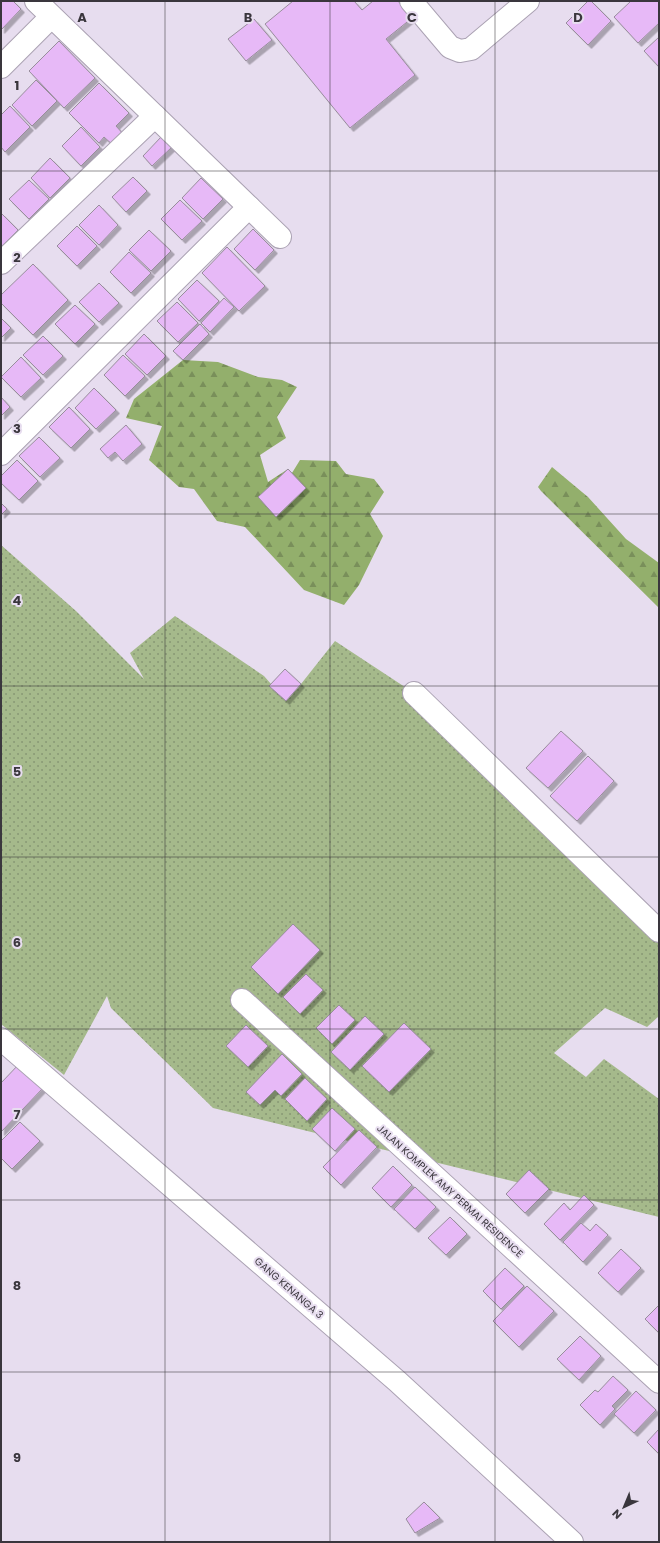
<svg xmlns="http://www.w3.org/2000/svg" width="660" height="1543" viewBox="0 0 660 1543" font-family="Poppins,sans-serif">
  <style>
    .grass { fill: url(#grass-dots) }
    .forest { fill: url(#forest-firs) }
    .building { fill: #e7b9f7; stroke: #988d9c; filter: url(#shadow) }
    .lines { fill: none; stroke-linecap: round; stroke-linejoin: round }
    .minor-casing { stroke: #aba2b3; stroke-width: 24 }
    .minor { stroke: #fff; stroke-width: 22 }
    .grid { fill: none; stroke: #3a363d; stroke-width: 1; stroke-opacity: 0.55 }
    .labels { text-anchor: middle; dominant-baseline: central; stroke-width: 4; stroke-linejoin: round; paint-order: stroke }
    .street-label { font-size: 10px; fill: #3a363d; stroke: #e7ddef }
    .grid-label { font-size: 13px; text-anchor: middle; font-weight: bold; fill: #3a363d; stroke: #e7ddef; stroke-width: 4; stroke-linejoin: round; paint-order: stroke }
  </style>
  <defs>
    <pattern id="grass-dots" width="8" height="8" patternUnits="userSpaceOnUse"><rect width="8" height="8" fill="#a5b98b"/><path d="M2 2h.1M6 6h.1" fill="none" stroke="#879773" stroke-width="1.8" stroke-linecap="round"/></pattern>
    <pattern id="forest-firs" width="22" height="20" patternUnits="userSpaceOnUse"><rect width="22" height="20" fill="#93af6c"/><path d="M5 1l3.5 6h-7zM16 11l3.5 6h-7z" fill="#798f5a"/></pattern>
    <filter id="shadow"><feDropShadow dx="3.5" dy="3.5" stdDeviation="0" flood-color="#0004"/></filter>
  </defs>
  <rect width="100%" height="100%" fill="#e7ddef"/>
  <path class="grass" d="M1 545 76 611 144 679 130 653 175 616 264 676 286 701 301 684 335 641 414 693 659 939V1016L647 1027 605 1008 554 1053 586 1077 604 1059 659 1099V1217L213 1108 111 1008 107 996 64 1075 1 1024Z"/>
  <g class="forest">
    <path d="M183 360 218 362 258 377 282 380 297 387 277 417 286 438 260 455 268 482 288 469 292 473 300 460 336 461 346 474 374 479 384 492 370 514 383 536 359 585 344 605 304 590 245 527 217 521 194 489 179 487 149 460 162 426 126 418 134 399Z"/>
    <path d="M552 467 588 497 626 539 659 563V608L541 491 538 487Z"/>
  </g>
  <g class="building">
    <path d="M1 1H13L21 9 1 30Z"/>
    <path d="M293 1H354L362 10 373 1H398L412 18 386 39 415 75 350 128 265 24Z"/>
    <path d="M588 1H591L611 21 588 45 566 23Z"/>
    <path d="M631 1H659V23L638 43 614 17Z"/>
    <path d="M254 19 272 40 246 61 228 39Z"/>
    <path d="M659 37V67L644 51Z"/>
    <path d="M59 41 95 78 64 108 29 71Z"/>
    <path d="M36 80 57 101 32 126 12 105Z"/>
    <path d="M99 83 129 113 116 126 125 136 114 146 104 137 99 143 69 113Z"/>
    <path d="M10 106 30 127 5 152 1 147V115Z"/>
    <path d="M81 127 100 147 81 166 62 146Z"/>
    <path d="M162 136 172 147 152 166 143 156Z"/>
    <path d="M50 158 70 178 50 198 31 178Z"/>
    <path d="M133 177 147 191 126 212 112 197Z"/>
    <path d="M201 178 223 199 203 219 182 198Z"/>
    <path d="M29 180 49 199 29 219 9 199Z"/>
    <path d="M180 200 202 221 182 240 161 219Z"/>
    <path d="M99 205 118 225 99 245 79 225Z"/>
    <path d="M1 213 18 230 1 247Z"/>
    <path d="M77 226 97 246 77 266 57 246Z"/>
    <path d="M253 229 274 250 255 270 234 249Z"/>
    <path d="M149 230 171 251 151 271 129 250Z"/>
    <path d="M227 247 265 286 239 311 202 273Z"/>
    <path d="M129 252 151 273 131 293 110 272Z"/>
    <path d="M33 264 68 300 33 335 1 303V295Z"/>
    <path d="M197 280 219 301 199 321 178 299Z"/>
    <path d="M99 283 119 303 99 322 79 302Z"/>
    <path d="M224 298 234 307 210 332 201 323Z"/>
    <path d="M177 302 198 323 178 342 157 321Z"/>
    <path d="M75 305 95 324 75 344 55 324Z"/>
    <path d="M1 318 11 328 1 338Z"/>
    <path d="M200 324 209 334 183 360 173 351Z"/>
    <path d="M144 334 166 356 147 375 125 354Z"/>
    <path d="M43 336 63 356 43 375 23 355Z"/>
    <path d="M123 355 145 376 125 396 104 375Z"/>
    <path d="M21 357 41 378 21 397 1 377Z"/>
    <path d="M94 388 116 410 96 429 75 408Z"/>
    <path d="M1 397 10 407 1 416Z"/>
    <path d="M69 407 90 429 71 448 49 427Z"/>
    <path d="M126 425 142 444 123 461 115 452 108 458 100 449Z"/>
    <path d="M39 437 60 458 40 477 19 456Z"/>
    <path d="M17 460 38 481 19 500 1 483V476Z"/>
    <path d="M288 469 306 488 276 517 258 497Z"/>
    <path d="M1 503 7 509 1 515Z"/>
    <path d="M285 669 301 684 286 701 269 686Z"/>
    <path d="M561 731 583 751 548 788 526 768Z"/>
    <path d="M588 756 614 781 577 821 550 796Z"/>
    <path d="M293 924 320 950 278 994 251 967Z"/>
    <path d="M306 974 323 990 300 1014 283 997Z"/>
    <path d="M339 1005 355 1020 332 1044 316 1028Z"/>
    <path d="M365 1016 384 1034 350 1070 331 1052Z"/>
    <path d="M404 1023 431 1049 389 1092 362 1066Z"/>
    <path d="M246 1025 268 1046 248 1067 226 1046Z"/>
    <path d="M282 1054 302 1074 281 1096 275 1090 260 1105 246 1092Z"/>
    <path d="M20 1063 44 1087 1 1132V1083Z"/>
    <path d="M305 1078 327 1099 307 1121 285 1099Z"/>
    <path d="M332 1108 355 1129 335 1151 312 1129Z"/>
    <path d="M20 1122 40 1141 12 1169 1 1158V1141Z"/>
    <path d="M359 1130 377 1147 341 1185 323 1167Z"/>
    <path d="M393 1166 412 1185 391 1207 372 1188Z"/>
    <path d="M529 1170 549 1189 525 1213 506 1194Z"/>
    <path d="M415 1187 436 1207 415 1229 394 1209Z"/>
    <path d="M584 1195 594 1205 560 1240 544 1224 564 1203 570 1210Z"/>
    <path d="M450 1217 467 1234 446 1255 428 1238Z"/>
    <path d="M581 1223 590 1231 596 1224 608 1235 583 1262 563 1242Z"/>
    <path d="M621 1249 641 1268 618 1292 598 1273Z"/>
    <path d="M505 1268 524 1286 501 1309 483 1291Z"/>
    <path d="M527 1286 554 1311 519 1347 493 1321Z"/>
    <path d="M659 1305V1333L645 1319Z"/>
    <path d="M580 1336 601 1356 579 1380 557 1359Z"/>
    <path d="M613 1376 628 1390 612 1406 615 1409 600 1425 580 1405 595 1390 598 1392Z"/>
    <path d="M636 1391 656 1410 634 1433 614 1414Z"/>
    <path d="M659 1429V1454L647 1442Z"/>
    <path d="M424 1502 440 1518 415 1533 406 1519Z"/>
  </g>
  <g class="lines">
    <g class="minor-casing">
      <g id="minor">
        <path d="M36 1 280 237"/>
        <path d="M411 1 450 47 460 51 471 49 528 1"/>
        <path d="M1 67 51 17"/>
        <path d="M1 263 155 116"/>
        <path d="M1 454 249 207"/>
        <path d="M414 693 659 931"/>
        <path d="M242 1000 659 1382"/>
        <path d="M1 1039 397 1381 572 1542"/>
      </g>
    </g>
    <use href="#minor" class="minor"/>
  </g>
  <path class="grid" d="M165 1V1542M330 1V1542M495 1V1542M1 171H659M1 343H659M1 514H659M1 686H659M1 857H659M1 1029H659M1 1200H659M1 1372H659"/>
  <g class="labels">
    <g class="street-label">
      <text transform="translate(450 1191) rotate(42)">JALAN KOMPLEK AMY PERMAI RESIDENCE</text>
      <text transform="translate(289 1288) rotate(41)">GANG KENANGA 3</text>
    </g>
  </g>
  <g class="grid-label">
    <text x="82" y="22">A</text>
    <text x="248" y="22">B</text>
    <text x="412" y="22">C</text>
    <text x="578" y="22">D</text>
    <text x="17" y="90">1</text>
    <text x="17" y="262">2</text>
    <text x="17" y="433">3</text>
    <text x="17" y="605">4</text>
    <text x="17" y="776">5</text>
    <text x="17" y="947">6</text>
    <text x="17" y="1119">7</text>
    <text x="17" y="1290">8</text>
    <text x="17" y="1462">9</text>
  </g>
  <rect width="660" height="1543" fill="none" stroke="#3a363d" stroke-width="4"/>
  <g transform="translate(624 1507) rotate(224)" stroke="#e7ddef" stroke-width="3" paint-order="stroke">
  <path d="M0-3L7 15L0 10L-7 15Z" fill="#3a363d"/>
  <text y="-6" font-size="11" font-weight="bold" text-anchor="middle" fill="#3a363d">N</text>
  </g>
</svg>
